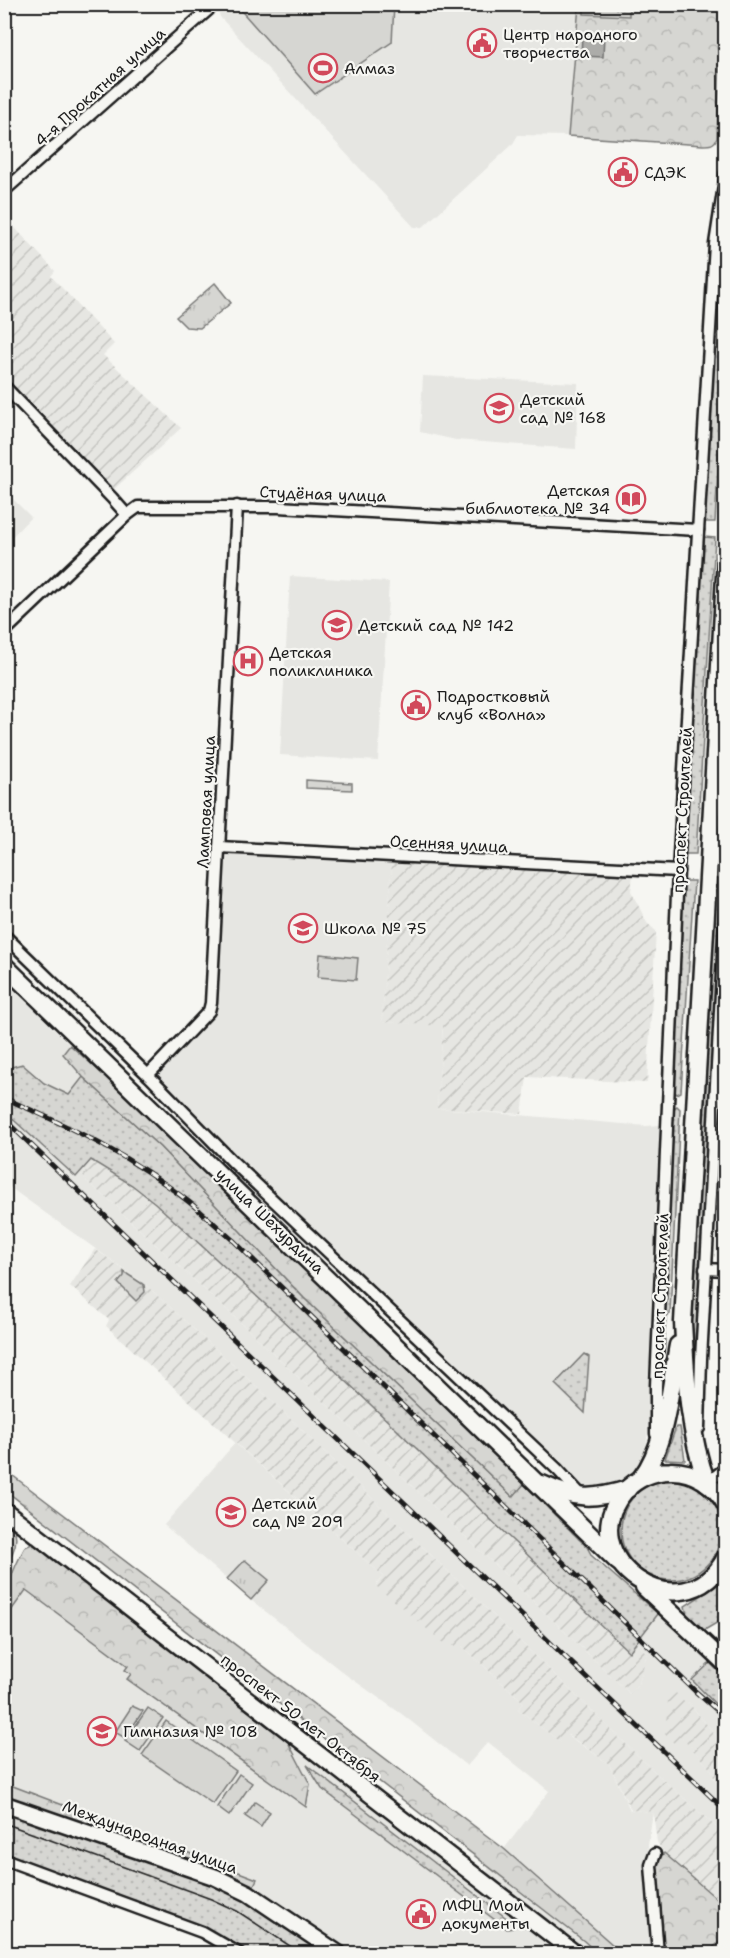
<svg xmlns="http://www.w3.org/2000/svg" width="730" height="1958" viewBox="0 0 730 1958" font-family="'Shantell Sans',sans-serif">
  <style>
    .built { fill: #e6e6e2 }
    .industrial { fill: url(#industrial-furrows) }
    .grass { fill: url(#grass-dots); stroke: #797977; stroke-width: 1.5 }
    .forest { fill: url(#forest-crowns); stroke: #797977; stroke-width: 1.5 }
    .park { fill: url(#park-tufts); stroke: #797977; stroke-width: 1.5 }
    .garden { fill: #d6d6d2; stroke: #797977; stroke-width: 1.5 }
    .water { fill: #acaca9; stroke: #727271; stroke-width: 1.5 }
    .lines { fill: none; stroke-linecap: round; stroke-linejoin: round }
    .street-casing { stroke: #1c1c1c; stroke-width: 15 }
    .secondary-casing { stroke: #1c1c1c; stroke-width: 20 }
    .primary-casing { stroke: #1c1c1c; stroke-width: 21 }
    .street { stroke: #f6f6f2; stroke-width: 10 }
    .secondary { stroke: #f6f6f2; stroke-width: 15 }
    .primary { stroke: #f6f6f2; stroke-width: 16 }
    .tram { stroke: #1c1c1c; stroke-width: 1.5 }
    .rail-casing { stroke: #1c1c1c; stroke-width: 5 }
    .rail { stroke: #f6f6f2; stroke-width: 3; stroke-dasharray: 9; stroke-linecap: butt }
    .labels { text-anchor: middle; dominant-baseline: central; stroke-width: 4.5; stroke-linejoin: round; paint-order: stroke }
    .poi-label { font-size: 16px; fill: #1c1c1c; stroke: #f6f6f2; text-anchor: start }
    .street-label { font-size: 16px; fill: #1c1c1c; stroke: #f6f6f2 }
  </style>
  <defs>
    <pattern id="industrial-furrows" width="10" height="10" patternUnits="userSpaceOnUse" patternTransform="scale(1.5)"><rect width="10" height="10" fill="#e6e6e2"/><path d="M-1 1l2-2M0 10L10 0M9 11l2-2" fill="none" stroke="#c5c5c1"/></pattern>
    <pattern id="grass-dots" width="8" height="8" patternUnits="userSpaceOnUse" patternTransform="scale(1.5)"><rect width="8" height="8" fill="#d6d6d2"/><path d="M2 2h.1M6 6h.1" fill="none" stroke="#b7b7b4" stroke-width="1.8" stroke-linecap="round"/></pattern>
    <pattern id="forest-crowns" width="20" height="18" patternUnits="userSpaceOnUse" patternTransform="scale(1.5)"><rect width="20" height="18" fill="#d6d6d2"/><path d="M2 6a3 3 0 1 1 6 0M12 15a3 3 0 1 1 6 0" fill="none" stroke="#b7b7b4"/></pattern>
    <pattern id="park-tufts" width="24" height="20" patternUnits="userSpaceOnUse" patternTransform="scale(1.5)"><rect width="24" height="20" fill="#d6d6d2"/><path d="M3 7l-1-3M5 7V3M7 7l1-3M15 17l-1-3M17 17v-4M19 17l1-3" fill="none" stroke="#b7b7b4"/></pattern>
  </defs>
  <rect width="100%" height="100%" fill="#f6f6f2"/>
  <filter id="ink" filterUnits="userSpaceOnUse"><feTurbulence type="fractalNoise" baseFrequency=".0167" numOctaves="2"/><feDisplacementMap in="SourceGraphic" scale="12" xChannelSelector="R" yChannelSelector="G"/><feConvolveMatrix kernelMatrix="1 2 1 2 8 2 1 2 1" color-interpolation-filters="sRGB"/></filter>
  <g filter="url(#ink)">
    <g class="built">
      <path d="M223 4 579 5 568 136 518 135 512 145 423 227H414L220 17 218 10Z"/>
      <path d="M423 376 578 383 576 449 456 440 420 432Z"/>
      <path d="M5 491 31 517 5 544H4Z"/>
      <path d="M290 576 389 582 378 761 280 755Z"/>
      <path d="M227 853 392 859 382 1022 443 1025 437 1108 646 1126 661 1125 647 1442 640 1464 627 1478 603 1488 591 1490 583 1487 575 1481 158 1085 155 1077 159 1069 213 1015 222 861Z"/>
      <path d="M4 980 70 1045 63 1054 83 1077 69 1095 44 1083 22 1065 5 1069Z"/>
      <path d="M4 1112 75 1177 80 1173 88 1179 86 1181 120 1209 119 1211 254 1335 630 1694 639 1684 647 1653 636 1643 658 1614 710 1663 693 1680 725 1714V1746L688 1702 681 1736 715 1774 713 1777 725 1790V1835L657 1774 270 1399 146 1285 5 1184Z"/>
      <path d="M235 1443 383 1576 376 1585 462 1646 523 1702 518 1709 560 1742 567 1735 609 1764 630 1810 653 1812 648 1845V1865L653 1953H588L486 1872 549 1791 488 1742 467 1766 403 1715 345 1674 251 1600 269 1580 245 1560 227 1579 164 1525Z"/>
      <path d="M26 1590 129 1666 131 1674 128 1679 306 1806 310 1784 288 1742 562 1953H349L251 1891 257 1879 5 1783V1619Z"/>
    </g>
    <g class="industrial">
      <path d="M4 216 55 271 51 276 114 344 103 355 181 428 112 491 5 378Z"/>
      <path d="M392 859 633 874 631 891 647 923 656 931 647 1083 527 1077 522 1114 437 1108 443 1026 382 1022Z"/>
      <path d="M91 1159 132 1185 155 1203 276 1314 629 1651 636 1643 647 1653 639 1684 630 1694 254 1335 119 1211 120 1209 86 1181 87 1179 80 1173Z"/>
      <path d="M95 1249 146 1285 270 1399 657 1774 725 1835V1906L664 1853 657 1842 653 1812 631 1810 609 1764 568 1735 561 1743 518 1709 523 1702 462 1646H447L376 1586 383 1576 106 1326 109 1320 70 1286Z"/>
      <path d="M676 1693 685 1703 688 1702 725 1746V1790L713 1776 715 1774 681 1737 674 1743 663 1732 669 1725 666 1722 668 1700Z"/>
    </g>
    <g class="grass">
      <path d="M723 222 726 237V336L715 522H705L718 246Z"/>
      <path d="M704 537 715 538 696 854H685Z"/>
      <path d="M725 709 726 817 723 856H716Z"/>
      <path d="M683 881H694L681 1092 677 1094 674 1091Z"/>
      <path d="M714 883 721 884 696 1359 693 1361 690 1359 692 1315Z"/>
      <path d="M22 1064 44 1083 69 1095 83 1077 160 1147 304 1298 512 1496 524 1484 587 1547 592 1556 658 1614 629 1652 276 1314 155 1203 132 1185 91 1160 76 1177 5 1112 4 1069Z"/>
      <path d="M677 1106 680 1109 670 1314 667 1316 663 1314 673 1109Z"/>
      <path d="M584 1354 589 1357 585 1413 555 1384Z"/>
      <path d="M676 1427H680L685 1460 665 1459Z"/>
      <circle cx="671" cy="1530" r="50"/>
      <path d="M725 1580V1618L703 1631 687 1615 685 1606Z"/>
      <path d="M710 1663 725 1678V1714L692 1680Z"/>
      <path d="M307 1765 513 1923V1928L507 1929 322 1789Z"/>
      <path d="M4 1807 213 1880 245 1897 331 1953H250L203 1927 5 1854Z"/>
    </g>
    <g class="forest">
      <path d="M579 5H722L717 138C714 145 710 145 703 145L568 136Z"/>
      <path d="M70 1045 116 1086 524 1484 513 1497 304 1298 160 1147 83 1077 63 1054Z"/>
      <path d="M124 1272 144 1285 145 1292 136 1301 118 1283 124 1276Z"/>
      <path d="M4 1469 503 1848 622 1953H597L584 1941 5 1490Z"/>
      <path d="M5 1522 15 1531C19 1547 9 1556 5 1572Z"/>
      <path d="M32 1544 36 1545 288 1742 310 1784 306 1807 127 1679 131 1674 125 1670 128 1666 26 1590 5 1619C4 1591 12 1571 25 1547Z"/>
      <path d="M5 1783 257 1879 251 1891 5 1800Z"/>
      <path d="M664 1853 725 1906V1937L707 1953H662L654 1866Z"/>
    </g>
    <g class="park">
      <path d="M584 5H629V16L584 14Z"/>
      <path d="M215 283 231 303 200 328 186 327 176 317Z"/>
      <path d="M306 780 352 783V790L306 788Z"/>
      <path d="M245 1560 269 1580 251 1600 227 1579Z"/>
    </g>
    <g class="garden">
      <path d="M236 5H394L392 42 315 94Z"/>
      <path d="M320 954 358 958 356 980 318 977Z"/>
      <path d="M132 1706 143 1711 125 1738 115 1732Z"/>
      <path d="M148 1708 163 1718 140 1751 125 1741Z"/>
      <path d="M166 1721 236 1771 213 1804 142 1755Z"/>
      <path d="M239 1774 252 1783 229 1816 217 1807Z"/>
      <path d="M255 1802 270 1812 261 1827 245 1816Z"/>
    </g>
    <path class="water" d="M582 35 604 36 603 57 581 56Z"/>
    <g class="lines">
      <g class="street-casing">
        <g id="street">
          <path d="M4 191 215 4"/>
          <path d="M4 386 112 498 127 515 138 507H278L698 530"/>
          <path d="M4 632 127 515"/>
          <path d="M219 847 678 871"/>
          <path d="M4 935 148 1075 233 1162 558 1470 583 1497"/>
          <path d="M148 1075 209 1011 211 1003 237 506"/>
          <path d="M705 1269 726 1270"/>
          <path d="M699 1428 701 1359 726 901"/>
          <path d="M656 1434V1386L678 871 715 244 726 173"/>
          <path d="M707 1483 726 1468"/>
          <path d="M655 1854 651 1865 658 1954"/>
          <path d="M4 1859 202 1932 240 1954"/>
        </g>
      </g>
      <g class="secondary-casing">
        <g id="secondary">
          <path d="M4 1510 576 1954"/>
          <path d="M4 1804 215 1877 248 1893 339 1954"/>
        </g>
      </g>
      <g class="primary-casing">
        <g id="primary">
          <path d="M4 965 618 1562"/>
          <path d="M641 1478C667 1444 670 1387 678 1345"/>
          <path d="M707 1483C688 1431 686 1376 683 1322L726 558"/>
          <path d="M542 1484C576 1500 593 1500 628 1489"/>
          <path d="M726 1505C715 1485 694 1470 670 1471 653 1471 636 1479 625 1491 567 1557 683 1639 726 1557"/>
          <path d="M644 1587 726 1664"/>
        </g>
      </g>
      <use href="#street" class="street"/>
      <use href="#secondary" class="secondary"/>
      <use href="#primary" class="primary"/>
      <path class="tram" d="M4 1823 211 1899 237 1911 302 1954"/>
      <g class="rail-casing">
        <g id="rail">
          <path d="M4 1098C69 1126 133 1157 189 1202 204 1214 219 1228 234 1241L695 1691 726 1718"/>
          <path d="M4 1119 726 1811"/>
        </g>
      </g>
      <use href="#rail" class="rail"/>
    </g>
  </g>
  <defs>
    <g id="civic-ring" transform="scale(1.5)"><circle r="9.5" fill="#f6f6f2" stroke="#d1495b" stroke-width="1.5"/><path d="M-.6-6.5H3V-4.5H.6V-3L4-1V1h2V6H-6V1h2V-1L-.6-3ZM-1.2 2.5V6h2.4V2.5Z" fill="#d1495b"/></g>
    <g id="stadium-ring" transform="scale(1.5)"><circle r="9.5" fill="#f6f6f2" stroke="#d1495b" stroke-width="1.5"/><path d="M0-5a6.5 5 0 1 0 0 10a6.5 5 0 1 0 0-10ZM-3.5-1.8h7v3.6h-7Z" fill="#d1495b"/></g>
    <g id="school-ring" transform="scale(1.5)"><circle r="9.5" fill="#f6f6f2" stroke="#d1495b" stroke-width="1.5"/><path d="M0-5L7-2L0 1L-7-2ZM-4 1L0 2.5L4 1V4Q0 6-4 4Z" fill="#d1495b"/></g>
    <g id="library-ring" transform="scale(1.5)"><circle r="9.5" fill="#f6f6f2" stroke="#d1495b" stroke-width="1.5"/><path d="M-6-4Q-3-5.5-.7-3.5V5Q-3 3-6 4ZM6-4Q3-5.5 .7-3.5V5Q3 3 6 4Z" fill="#d1495b"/></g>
    <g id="hospital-ring" transform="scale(1.5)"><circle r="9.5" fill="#f6f6f2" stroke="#d1495b" stroke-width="1.5"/><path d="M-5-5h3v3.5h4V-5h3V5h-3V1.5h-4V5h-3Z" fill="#d1495b"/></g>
  </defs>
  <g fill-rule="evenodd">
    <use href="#civic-ring" x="482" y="43"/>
    <use href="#stadium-ring" x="323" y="68"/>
    <use href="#civic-ring" x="623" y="172"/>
    <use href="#school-ring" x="499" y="408"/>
    <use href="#library-ring" x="631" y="499"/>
    <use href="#school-ring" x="337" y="625"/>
    <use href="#hospital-ring" x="248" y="661"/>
    <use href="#civic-ring" x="416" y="705"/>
    <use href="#school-ring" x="303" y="928"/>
    <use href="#school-ring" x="231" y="1512"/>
    <use href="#school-ring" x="102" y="1731"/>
    <use href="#civic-ring" x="421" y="1914"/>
  </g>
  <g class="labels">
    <g class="poi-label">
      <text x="503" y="34">Центр народного<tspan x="503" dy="18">творчества</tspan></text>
      <text x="344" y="68">Алмаз</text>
      <text x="644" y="172">СДЭК</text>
      <text x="520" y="399">Детский<tspan x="520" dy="18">сад № 168</tspan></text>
      <text x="610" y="490" text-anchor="end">Детская<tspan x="610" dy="18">библиотека № 34</tspan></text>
      <text x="358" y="625">Детский сад № 142</text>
      <text x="269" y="652">Детская<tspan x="269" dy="18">поликлиника</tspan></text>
      <text x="437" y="696">Подростковый<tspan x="437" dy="18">клуб «Волна»</tspan></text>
      <text x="324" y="928">Школа № 75</text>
      <text x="252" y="1503">Детский<tspan x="252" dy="18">сад № 209</tspan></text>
      <text x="123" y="1731">Гимназия № 108</text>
      <text x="442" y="1905">МФЦ Мои<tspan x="442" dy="18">документы</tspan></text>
    </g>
    <g class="street-label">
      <text transform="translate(100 87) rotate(-42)">4-я Прокатная улица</text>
      <text transform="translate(323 494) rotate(2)">Студёная улица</text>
      <text transform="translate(206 802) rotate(-87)">Ламповая улица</text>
      <text transform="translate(682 810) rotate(-87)">проспект Строителей</text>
      <text transform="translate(449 844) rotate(3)">Осенняя улица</text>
      <text transform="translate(270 1221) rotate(44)">улица Шехурдина</text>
      <text transform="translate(660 1296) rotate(-88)">проспект Строителей</text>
      <text transform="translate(301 1718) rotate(38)">проспект 50 лет Октября</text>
      <text transform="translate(150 1837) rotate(20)">Международная улица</text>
    </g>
  </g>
  <rect width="730" height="1958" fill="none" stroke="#f6f6f2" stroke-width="24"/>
  <rect x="12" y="12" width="706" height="1934" fill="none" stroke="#1c1c1c" stroke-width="2" filter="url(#ink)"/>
</svg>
